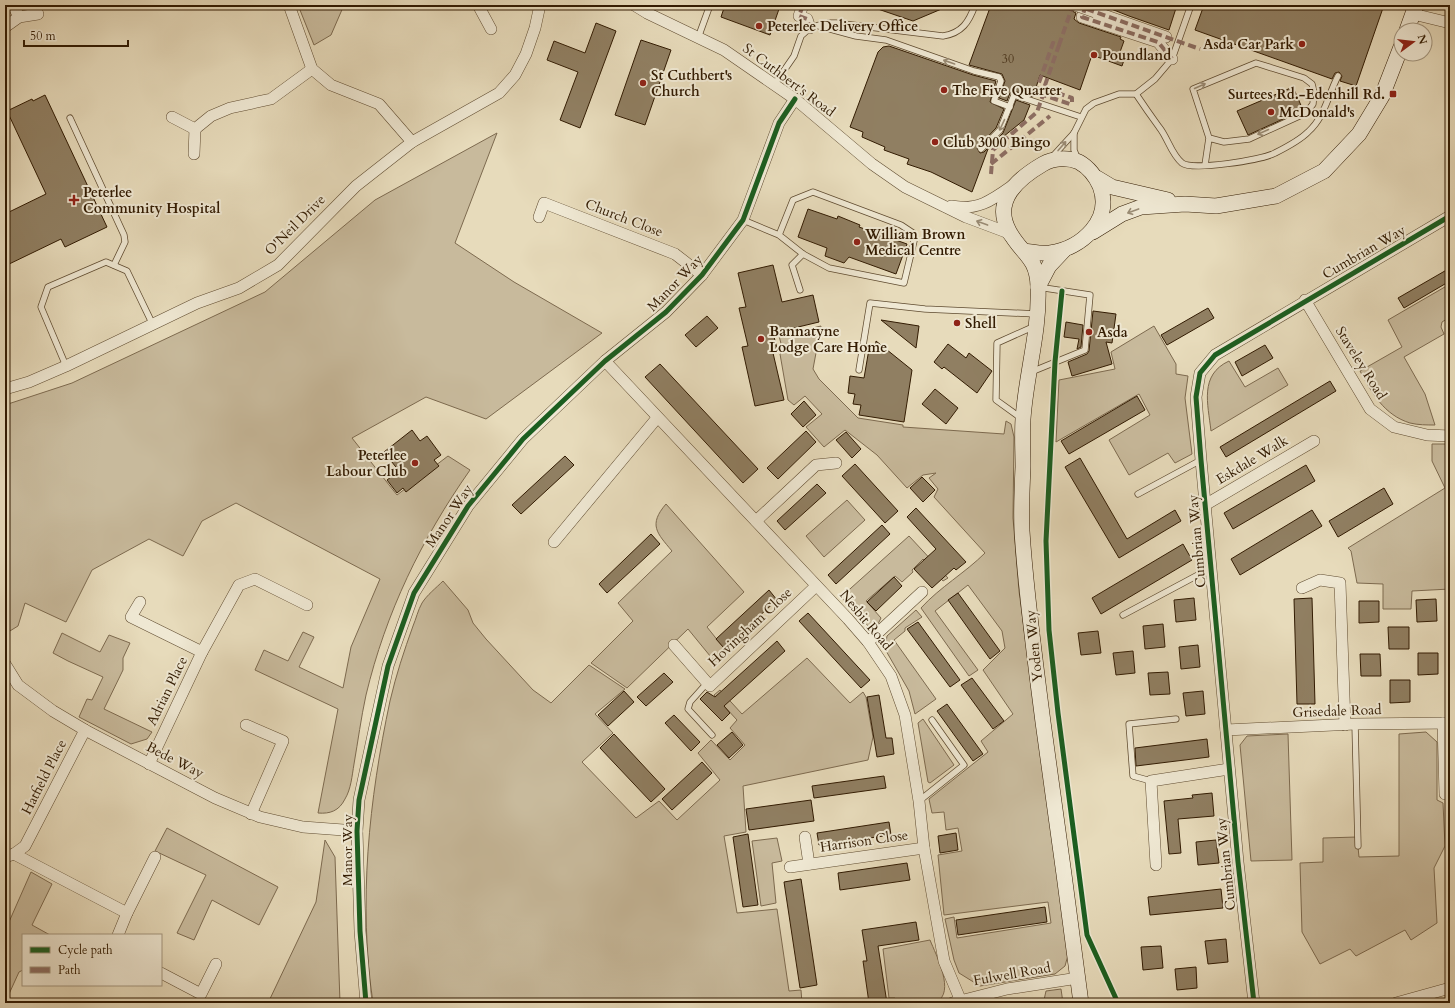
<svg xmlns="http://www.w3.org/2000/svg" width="1455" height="1008" viewBox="0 0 1455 1008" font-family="Cardo,serif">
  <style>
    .green { fill: #c8ba9c; stroke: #7d6a4f }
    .building { fill: #907f62; stroke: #321b02 }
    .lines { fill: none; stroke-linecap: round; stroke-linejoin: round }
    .lane-casing { stroke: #5f4b30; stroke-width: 7 }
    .street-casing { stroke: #5f4b30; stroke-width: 12 }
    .secondary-casing { stroke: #321b02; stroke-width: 16 }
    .lane { stroke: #efe8d3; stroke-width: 5.5 }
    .street { stroke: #efe8d3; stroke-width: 11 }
    .secondary { stroke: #efe8d3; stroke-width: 15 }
    .street-bridge-casing { stroke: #5f4b30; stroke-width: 12; stroke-linecap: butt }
    .street-bridge { stroke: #efe8d3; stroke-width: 11 }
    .quiet { stroke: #8d6e63; stroke-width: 4; stroke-dasharray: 8 4; stroke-linecap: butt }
    .cycleway-casing { stroke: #efe8d3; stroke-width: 8 }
    .cycleway { stroke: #1b5e20; stroke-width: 5 }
    .oneway { stroke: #9a8c75 }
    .poi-dot { fill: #8f2418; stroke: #efe8d3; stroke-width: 1.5 }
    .labels { text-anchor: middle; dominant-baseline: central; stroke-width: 4; stroke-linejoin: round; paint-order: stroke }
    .number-label { font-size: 12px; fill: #4a341a }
    .poi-label { font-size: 14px; font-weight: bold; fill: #321b02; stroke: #efe8d3; text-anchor: start }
    .street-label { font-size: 14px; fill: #321b02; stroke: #efe8d3 }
  </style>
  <rect width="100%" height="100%" fill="#e7dbbb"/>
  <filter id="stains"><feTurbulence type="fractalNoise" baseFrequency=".005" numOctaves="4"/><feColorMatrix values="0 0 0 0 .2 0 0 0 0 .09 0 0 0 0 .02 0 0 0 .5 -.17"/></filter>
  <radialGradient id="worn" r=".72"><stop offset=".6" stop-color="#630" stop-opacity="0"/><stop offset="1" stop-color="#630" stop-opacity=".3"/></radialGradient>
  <g class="green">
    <path d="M298 5H344L331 35 314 45Z"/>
    <path d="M497 133 455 243 514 282 602 333 486 419 426 397 352 438 397 495 448 456 470 470C421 540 386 612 366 695 361 718 358 741 354 764 352 776 351 789 345 799 339 811 330 814 318 813L338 709 255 670 264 650 288 661 303 632 314 637 299 667 343 688 351 647 380 579 236 503 202 521 183 556 149 539 92 570 66 622 25 603 18 626 5 634V405L72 383 265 292 375 200Z"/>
    <path d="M1450 284V317L1442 322 1441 327 1444 334 1404 357 1425 394 1435 425C1427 425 1418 425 1410 423 1384 415 1372 393 1360 371L1402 347 1388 320Z"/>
    <path d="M821 326 813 369 819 379 858 418 903 425V427L1004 434 1006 421 1011 424 1014 437 1013 518 1019 591 1068 955 1065 966 1055 974 980 986 959 973 954 960 945 919 954 917 957 938 1051 923 1048 902 944 915 938 855 962 851 958 828 946 830 944 812 932 813 929 799 988 752 981 741 1013 714 983 670 1005 648 1002 631 968 585 935 611 978 670 969 676 921 608C940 587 965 573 985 553L934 497 938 489 929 478 936 473 923 475 907 488 877 455 845 430 824 447 806 427 822 414 805 396 794 405 788 400 780 354 783 351 779 336Z"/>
    <path d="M1154 326 1176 364V374L1188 376 1185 398 1192 454 1175 463 1168 453 1129 475 1109 440 1150 415 1139 394 1056 442 1059 380 1115 369 1111 352Z"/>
    <path d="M1229 361 1245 387 1278 368 1288 385 1211 431C1208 404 1199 375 1229 361Z"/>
    <path d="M1432 444H1450V589L1412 591 1411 609H1383V584L1357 583 1351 551 1348 548 1445 488 1432 461Z"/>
    <path d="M847 500 865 520 824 557 806 536Z"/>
    <path d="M666 504 744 592 707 627 727 652 715 662 688 629 627 688 591 663 633 621 618 603 672 551C657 533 648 525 666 504Z"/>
    <path d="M909 536 948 578 943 581 923 559 912 570 913 572 902 582 895 576 866 601 881 618 877 626 873 628 869 627 841 597Z"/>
    <path d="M443 581 468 610 473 623 486 639 533 690 551 703 589 665 625 689 595 714 613 733 582 762 636 818 659 801 677 820 720 780 698 753 711 740 730 760 745 745 730 728 737 720 714 695 720 690 742 714 807 658 850 703 863 692 866 697 873 737 868 760 743 786 746 832 724 836 737 913 777 909 789 991 801 990 802 1003H373C358 902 369 800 390 701 396 675 404 651 413 626 416 619 418 610 422 603 427 595 436 588 443 581Z"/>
    <path d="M916 610 922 617 905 628V631L894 640 936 699 915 714 909 691 885 649 887 636Z"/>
    <path d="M62 633 100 652 109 635 130 643 123 658V670L104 709 152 732 147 739 131 744 79 717 87 699 92 700 103 677 68 661 53 653Z"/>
    <path d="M923 719 954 765 930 783 928 782 918 723Z"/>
    <path d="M1426 732 1437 742V800L1443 803 1445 846 1434 868 1437 923 1411 940 1405 930 1356 956 1350 949 1320 964 1302 932 1300 863 1323 862V838L1357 837 1359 857 1399 856V734Z"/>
    <path d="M1288 734 1292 860 1251 861 1240 745 1247 736Z"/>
    <path d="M167 828 278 887 259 925 212 900 194 940 177 933 206 875 155 851Z"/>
    <path d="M777 838 782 861 772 863 776 903 761 906 752 841Z"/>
    <path d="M325 840 335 857 340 1003H268L316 902Z"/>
    <path d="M31 872 52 884 32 925 50 935H23V970L19 972 9 994 5 992V931Z"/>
    <path d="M930 940C936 955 956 993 936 1002 928 1006 905 1003 896 1003L895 998H889L883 949Z"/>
    <path d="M1061 989 1063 1003H1019L1044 1000 1046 991Z"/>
  </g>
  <g class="building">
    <path d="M725 5H767L779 9 770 35 721 17Z"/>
    <path d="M873 5H951L913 21 872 7Z"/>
    <path d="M991 5H1068L1070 10 1076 13 1074 19 1079 23 1121 37 1120 39 1124 41 1120 52 1126 54 1122 66 1092 55 1080 90 1040 75 1033 97 1014 91 1010 93 1007 101 999 98 1005 81 1002 74 969 65Z"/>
    <path d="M1101 5H1177L1169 30 1129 16Z"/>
    <path d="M1204 5H1384L1356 86 1340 81 1342 76 1339 72 1335 73 1332 79 1195 30Z"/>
    <path d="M596 23 616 31 580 128 560 120 578 72 547 60 554 41 585 53Z"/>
    <path d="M641 40 671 50 645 125 615 115Z"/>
    <path d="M889 46 973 75 996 81 990 102 1004 109 996 128 977 148 980 153 984 152 1003 133 1016 100 1030 105 1024 120 988 149 972 192 931 172 907 164 909 159 884 150 885 147 862 137 863 132 850 127 878 52 883 47Z"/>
    <path d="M1293 87 1303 110 1248 135 1237 111Z"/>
    <path d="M45 95 107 227 65 247 61 239 5 266V219L9 218 7 213 46 194 7 111 32 99 33 101Z"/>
    <path d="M808 209 837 219 838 216 860 225 859 227 907 244 896 274 849 257 844 263 825 256 827 248 798 237Z"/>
    <path d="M773 265 782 302 813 295 819 322 773 333 778 352 773 353 784 400 755 406 742 347 748 346 739 308 746 307 738 273Z"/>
    <path d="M1450 268V281L1404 308 1398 298Z"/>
    <path d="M1208 308 1214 318 1167 345 1161 335Z"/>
    <path d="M1093 311 1116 314 1112 343 1106 342 1112 364 1072 376 1068 362 1087 354 1089 351Z"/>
    <path d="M707 316 718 328 696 347 685 335Z"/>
    <path d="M881 320 919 326 916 348Z"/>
    <path d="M1066 322 1083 325 1081 347 1077 349 1079 339 1064 337Z"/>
    <path d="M876 341 912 370 904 422 859 415 861 405 853 404 855 394 848 393 850 376 864 378 869 349 875 350Z"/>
    <path d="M948 344 966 358 969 353 992 371 977 393 944 367 942 369 934 362Z"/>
    <path d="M1265 345 1273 358 1242 376 1235 362Z"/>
    <path d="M660 364 758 469 743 483 645 377Z"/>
    <path d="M1330 381 1336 391 1226 457 1220 447Z"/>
    <path d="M935 389 958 408 946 424 922 404Z"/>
    <path d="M1137 396 1145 410 1069 454 1061 441Z"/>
    <path d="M804 401 816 415 803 427 791 414Z"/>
    <path d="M412 430 420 441 427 436 441 455 434 460 439 466 406 492 403 488 397 493 387 480 399 471 384 452Z"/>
    <path d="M806 431 816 442 778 479 767 468Z"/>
    <path d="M846 432 861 449 852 458 836 440Z"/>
    <path d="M565 456 574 465 521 514 512 505Z"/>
    <path d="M1080 458 1127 539 1175 510 1181 521 1119 558 1065 467Z"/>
    <path d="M855 464 898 511 885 523 842 476Z"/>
    <path d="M1306 465 1315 481 1233 529 1224 513Z"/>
    <path d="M922 477 935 490 923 502 910 488Z"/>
    <path d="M817 484 826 493 785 530 777 521Z"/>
    <path d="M1384 488 1393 504 1338 537 1329 521Z"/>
    <path d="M916 508 966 562 956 570 954 568 932 588 914 569 936 549 907 517Z"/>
    <path d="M1312 510 1322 526 1240 575 1231 559Z"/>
    <path d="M882 525 890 534 836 584 828 575Z"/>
    <path d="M651 534 660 544 607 593 599 584Z"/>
    <path d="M1183 544 1192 560 1101 614 1092 598Z"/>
    <path d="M894 577 902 586 876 611 867 602Z"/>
    <path d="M769 590 777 600 724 648 716 639Z"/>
    <path d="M958 593 1000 651 990 659 948 600Z"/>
    <path d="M1194 598 1196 620 1176 622 1174 600Z"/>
    <path d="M1312 598 1315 704H1297L1294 599Z"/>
    <path d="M1436 599 1437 621 1417 622 1416 600Z"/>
    <path d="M1359 601H1379V622L1359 623Z"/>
    <path d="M808 613 870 680 861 688 799 621Z"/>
    <path d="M918 622 960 680 950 687 907 629Z"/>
    <path d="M1163 624 1165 647 1145 649 1143 626Z"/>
    <path d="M1388 627H1409V649H1389Z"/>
    <path d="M1098 631 1101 653 1081 655 1078 633Z"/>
    <path d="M777 641 785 651 724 706 730 713 722 721 700 699 707 692 715 697Z"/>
    <path d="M1198 645 1200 667 1181 669 1179 647Z"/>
    <path d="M1133 651 1135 673 1116 675 1113 653Z"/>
    <path d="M1418 653H1438V674L1418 675Z"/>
    <path d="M1360 654H1380L1381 676H1361Z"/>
    <path d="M1168 672 1170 694 1150 695 1148 673Z"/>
    <path d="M664 673 673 682 646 706 637 697Z"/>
    <path d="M972 678 1004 721 993 729 961 685Z"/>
    <path d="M1390 680H1410V702L1390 703Z"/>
    <path d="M624 691 634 702 608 726 598 715Z"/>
    <path d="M1203 691 1205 714 1186 716 1183 693Z"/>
    <path d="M879 695 886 738H892L894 754 877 757 867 697Z"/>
    <path d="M947 704 983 754 973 761 937 711Z"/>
    <path d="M674 715 700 742 691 751 665 723Z"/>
    <path d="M732 732 743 745 729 758 717 745Z"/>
    <path d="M614 734 665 789 651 802 600 748Z"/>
    <path d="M1207 739 1209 757 1136 766 1135 748Z"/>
    <path d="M702 762 712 773 672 810 662 799Z"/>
    <path d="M884 776 886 788 814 798 812 786Z"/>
    <path d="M1212 793 1214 816 1178 819 1181 853 1169 854 1164 801 1193 798 1192 795Z"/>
    <path d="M811 800 814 821 749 830 746 809Z"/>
    <path d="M889 822 891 835 819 845 817 833Z"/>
    <path d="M956 833 958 850 940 853 938 836Z"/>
    <path d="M748 834 758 905 743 907 733 837Z"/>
    <path d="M1216 840 1219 863 1198 865 1196 842Z"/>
    <path d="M907 863 910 880 840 890 838 873Z"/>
    <path d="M801 879 817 985 800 988 784 882Z"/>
    <path d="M1221 889 1223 908 1150 915 1148 897Z"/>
    <path d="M1045 907 1047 922 958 935 956 920Z"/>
    <path d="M916 922 919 940 878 946 887 1003H869L863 961H867L862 930Z"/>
    <path d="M1226 939 1228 962 1208 964 1205 941Z"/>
    <path d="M1161 946 1163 968 1143 970 1141 947Z"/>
    <path d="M1196 967 1197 988 1177 990 1175 969Z"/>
  </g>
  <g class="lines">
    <g class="lane-casing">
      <g id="lane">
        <path d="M819 26 856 36 886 40 974 71 999 77 1001 81 994 101 1010 107"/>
        <path d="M698 38 710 5"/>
        <path d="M774 85 794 56 801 36 810 28 825 23H836L943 36C962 33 969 22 975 5"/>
        <path d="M1136 94C1144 106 1151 116 1159 127 1168 138 1171 154 1182 163 1192 171 1262 160 1275 153 1285 148 1300 140 1308 132 1325 117 1328 95 1338 76"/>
        <path d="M70 118 124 235 125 242 114 265"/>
        <path d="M1074 133V150L1078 160"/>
        <path d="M981 149 1000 130 1014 95 1081 117"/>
        <path d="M1053 156 1074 133 1086 109 1094 103 1119 94H1136L1155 79 1172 59 1191 5"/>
        <path d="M1205 165 1209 138 1193 89 1256 63 1304 78 1312 84 1314 92 1313 104 1306 113 1249 139 1224 142 1209 138"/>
        <path d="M743 220 779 235 793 200 813 192 901 225 913 233 914 241 904 283 829 268 803 254 779 235"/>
        <path d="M800 290 792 265 803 254"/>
        <path d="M66 366 41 307 48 287 106 262 127 271 153 325"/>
        <path d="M859 370 870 303 925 309 1037 314"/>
        <path d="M1031 372 1085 350 1090 295 1038 287"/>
        <path d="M1021 418 996 400 997 343 1035 326"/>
        <path d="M1138 494 1201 460"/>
        <path d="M1123 615 1211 568"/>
        <path d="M707 683 690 702 688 709 712 735"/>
        <path d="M1355 724 1358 846"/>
        <path d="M1151 781 1133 776 1129 724 1176 719"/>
        <path d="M919 801 964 765 932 720"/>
      </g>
    </g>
    <g class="street-casing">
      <g id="street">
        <path d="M13 5 19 17"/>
        <path d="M289 5 312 69 331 85 379 104 412 142"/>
        <path d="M478 5 491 29"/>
        <path d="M634 5 647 13 724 50 795 99 872 164 905 187 966 217 1006 232 1012 238"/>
        <path d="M803 5 799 16 807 19 810 28"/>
        <path d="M1086 5 1082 17 1158 42 1172 59"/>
        <path d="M1095 12 1166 37"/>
        <path d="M1413 14 1450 23"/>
        <path d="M5 27 19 17 38 14"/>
        <path d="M172 117 195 129 211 116 230 108 271 99 312 69"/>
        <path d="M194 154 195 129"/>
        <path d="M951 206C977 211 991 201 1012 186"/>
        <path d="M539 217 544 203 675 254 702 275"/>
        <path d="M1305 300 1370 409 1394 427 1427 435 1450 436"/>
        <path d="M605 361 848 619 868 642 891 676 905 715 919 801 924 848 944 961 960 999"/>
        <path d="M5 389 29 382 66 366 197 303 239 288 278 265 356 186 412 142 499 93 515 75 526 54 535 28 540 5"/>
        <path d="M1205 505 1314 441"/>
        <path d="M756 521 816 465 836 463"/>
        <path d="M554 542 657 418"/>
        <path d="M1302 588 1320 580 1340 583 1345 725"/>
        <path d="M140 602 131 617 202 652"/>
        <path d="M868 642 922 592"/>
        <path d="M674 645 710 686 816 586"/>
        <path d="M5 664 18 685 53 711 85 730 215 798 260 817 303 827 357 831"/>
        <path d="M1443 723 1445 794H1450"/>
        <path d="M246 725 283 741 251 814"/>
        <path d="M1226 730 1355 724 1450 723"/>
        <path d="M149 764 202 652 239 585 255 579 307 605"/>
        <path d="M805 837 809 864"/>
        <path d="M14 854 127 913 155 857"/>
        <path d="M5 857 14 854 25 846 85 730"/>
        <path d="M1156 865 1151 781 1229 769"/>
        <path d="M790 867 924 848"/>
        <path d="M118 935 127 913"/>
        <path d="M161 973 201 994 216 964"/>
        <path d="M366 1003 360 931 357 831 359 800 388 666 414 593 468 506 523 439 605 361 666 312 702 275 743 220 779 123 795 99"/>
        <path d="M952 1003 1007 989 1078 978"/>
        <path d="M1254 1003 1238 862 1201 460 1196 397 1200 373 1215 355 1450 216"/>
        <path d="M1396 1003 1450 988"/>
      </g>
    </g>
    <g class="secondary-casing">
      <g id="secondary">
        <path d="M1407 30 1416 5"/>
        <path d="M1097 178 1112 187 1168 200"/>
        <path d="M1093 232 1122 214 1141 207 1185 204 1216 206 1276 196 1324 171 1359 134 1382 96 1401 47"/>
        <path d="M1024 251C1033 252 1041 254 1050 253 1082 248 1113 220 1100 186 1096 177 1088 167 1079 162 1068 157 1053 158 1043 164 1019 178 992 200 1009 231 1021 254 1037 256 1038 286 1040 331 1026 374 1023 419 1022 435 1023 451 1023 467 1022 488 1021 510 1022 531 1026 595 1035 659 1043 722 1056 816 1069 909 1081 1003"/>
        <path d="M1038 287 1049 266 1064 250"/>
      </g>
    </g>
    <use href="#lane" class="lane"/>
    <use href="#street" class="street"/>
    <use href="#secondary" class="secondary"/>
    <g class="street-bridge-casing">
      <path id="street-bridge" d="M1075 5 1095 12"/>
    </g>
    <use href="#street-bridge" class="street-bridge"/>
    <g class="quiet">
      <path d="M803 5 799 16 807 19 810 28"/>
      <path d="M1075 5 1200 49"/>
      <path d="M1086 5 1082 17 1158 42 1172 59"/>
      <path d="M1035 94 1053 43 1059 45 1073 5"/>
      <path d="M991 164 1050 116"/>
      <path d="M991 174 993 150 1037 112 1043 95 1070 104 1072 103V98L1044 88 1059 45"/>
    </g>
    <g class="cycleway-casing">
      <g id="cycleway">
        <path d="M1062 291 1055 362 1046 541 1049 630 1058 713 1087 935 1118 1003"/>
        <path d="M366 1003 360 931 357 831 359 800 388 666 414 593 468 506 523 439 605 361 666 312 702 275 743 220 779 123 795 99"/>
        <path d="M1254 1003 1238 862 1201 460 1196 397 1200 373 1215 355 1450 216"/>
      </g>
    </g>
    <use href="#cycleway" class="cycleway"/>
  </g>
  <defs><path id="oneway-shaft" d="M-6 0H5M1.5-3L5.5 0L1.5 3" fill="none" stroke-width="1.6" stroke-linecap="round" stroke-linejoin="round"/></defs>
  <g class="oneway">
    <use href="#oneway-shaft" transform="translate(949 62) rotate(-161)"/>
    <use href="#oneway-shaft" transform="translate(1200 86) rotate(-24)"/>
    <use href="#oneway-shaft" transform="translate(1002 125) rotate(115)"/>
    <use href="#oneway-shaft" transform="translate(1263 132) rotate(156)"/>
    <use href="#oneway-shaft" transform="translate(1062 146) rotate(-49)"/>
    <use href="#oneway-shaft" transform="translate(1133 211) rotate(160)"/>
    <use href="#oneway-shaft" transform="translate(982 223) rotate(-160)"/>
  </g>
  <g class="poi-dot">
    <circle cx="759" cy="26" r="4"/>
    <circle cx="1302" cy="44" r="4"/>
    <circle cx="1094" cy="55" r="4"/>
    <circle cx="643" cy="83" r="4"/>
    <circle cx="944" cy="90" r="4"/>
    <rect x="1389" y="90" width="8" height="8" rx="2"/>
    <circle cx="1271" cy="112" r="4"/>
    <circle cx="935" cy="142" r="4"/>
    <path d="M72 194h4v4h4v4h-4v4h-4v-4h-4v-4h4z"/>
    <circle cx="857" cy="242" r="4"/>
    <circle cx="957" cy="323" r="4"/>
    <circle cx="1089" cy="332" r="4"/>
    <circle cx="761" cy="339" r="4"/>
    <circle cx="415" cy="463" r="4"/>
  </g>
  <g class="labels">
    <g class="number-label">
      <text x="1008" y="59">30</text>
    </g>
    <g class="poi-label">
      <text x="767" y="26">Peterlee Delivery Office</text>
      <text x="1294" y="44" text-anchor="end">Asda Car Park</text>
      <text x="1102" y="55">Poundland</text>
      <text x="651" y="75">St Cuthbert's<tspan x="651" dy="16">Church</tspan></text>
      <text x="952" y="90">The Five Quarter</text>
      <text x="1385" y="94" text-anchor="end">Surtees Rd.-Edenhill Rd.</text>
      <text x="1279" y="112">McDonald's</text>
      <text x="943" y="142">Club 3000 Bingo</text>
      <text x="83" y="192">Peterlee<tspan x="83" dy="16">Community Hospital</tspan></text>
      <text x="865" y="234">William Brown<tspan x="865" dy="16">Medical Centre</tspan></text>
      <text x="965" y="323">Shell</text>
      <text x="769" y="331">Bannatyne<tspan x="769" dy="16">Lodge Care Home</tspan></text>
      <text x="1097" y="332">Asda</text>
      <text x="407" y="455" text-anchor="end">Peterlee<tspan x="407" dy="16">Labour Club</tspan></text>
    </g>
    <g class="street-label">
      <text transform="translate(789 80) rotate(37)">St Cuthbert's Road</text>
      <text transform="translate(624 218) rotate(21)">Church Close</text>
      <text transform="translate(295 225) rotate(-45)">O'Neil Drive</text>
      <text transform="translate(1364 252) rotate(-30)">Cumbrian Way</text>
      <text transform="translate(675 283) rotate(-46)">Manor Way</text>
      <text transform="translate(1361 363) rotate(58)">Staveley Road</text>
      <text transform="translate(1252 460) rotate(-31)">Eskdale Walk</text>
      <text transform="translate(449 516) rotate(-56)">Manor Way</text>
      <text transform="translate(1197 541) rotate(-95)">Cumbrian Way</text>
      <text transform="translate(866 620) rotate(50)">Nesbit Road</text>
      <text transform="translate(750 627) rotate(-43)">Hovingham Close</text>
      <text transform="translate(1034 646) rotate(-96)">Yoden Way</text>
      <text transform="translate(167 691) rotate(-64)">Adrian Place</text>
      <text transform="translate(1337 711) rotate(-2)">Grisedale Road</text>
      <text transform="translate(175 760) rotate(27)">Bede Way</text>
      <text transform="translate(44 777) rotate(-63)">Hatfield Place</text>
      <text transform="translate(864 841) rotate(-8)">Harrison Close</text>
      <text transform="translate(347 850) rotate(-90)">Manor Way</text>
      <text transform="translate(1226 864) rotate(-96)">Cumbrian Way</text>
      <text transform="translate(1012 974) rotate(-10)">Fulwell Road</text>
    </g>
  </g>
  <rect width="1455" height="1008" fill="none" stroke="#e7dbbb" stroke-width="20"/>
  <rect x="6" y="6" width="1443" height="996" fill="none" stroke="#321b02" stroke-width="2"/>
  <rect x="10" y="10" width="1435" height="988" fill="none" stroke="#321b02"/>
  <rect x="22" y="934" width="140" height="52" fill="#efe8d3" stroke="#a3967f"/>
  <rect x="30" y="947" width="20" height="6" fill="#1b5e20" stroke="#a3967f"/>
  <text x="58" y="954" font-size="12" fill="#321b02">Cycle path</text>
  <rect x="30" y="967" width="20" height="6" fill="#8d6e63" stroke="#a3967f"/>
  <text x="58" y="974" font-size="12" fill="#321b02">Path</text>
  <g transform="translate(1413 42) rotate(75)"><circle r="19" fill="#efe8d3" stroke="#a3967f"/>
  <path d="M0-3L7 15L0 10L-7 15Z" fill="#8f2418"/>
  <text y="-6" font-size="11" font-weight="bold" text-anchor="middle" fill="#321b02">N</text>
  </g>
  <path d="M24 40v6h104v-6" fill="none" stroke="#321b02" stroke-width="2"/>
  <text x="30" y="40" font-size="12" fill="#321b02" stroke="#efe8d3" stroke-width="3" paint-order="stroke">50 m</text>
  <rect width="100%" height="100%" filter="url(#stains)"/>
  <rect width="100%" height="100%" fill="url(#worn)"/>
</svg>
